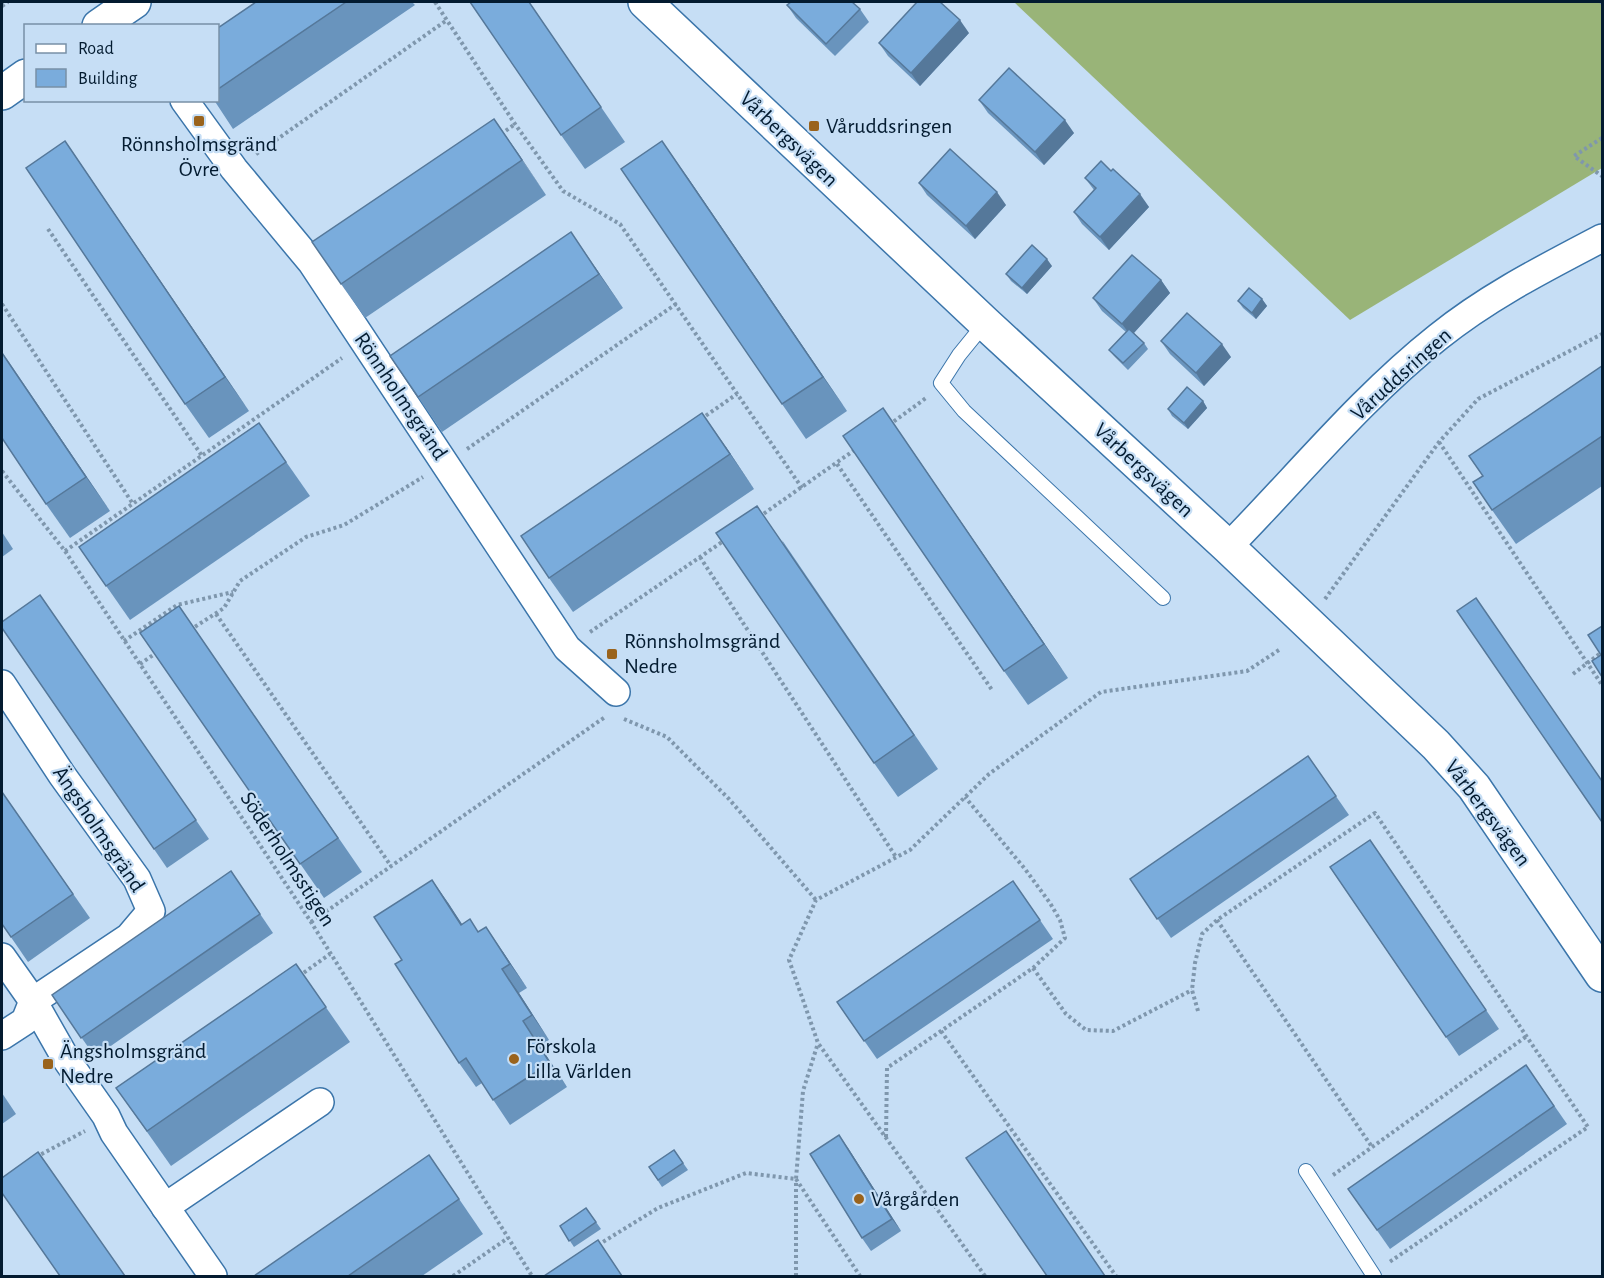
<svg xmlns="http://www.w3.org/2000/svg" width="1604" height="1278" viewBox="0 0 1604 1278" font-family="'Alegreya Sans',sans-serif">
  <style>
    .forest { fill: #99b478 }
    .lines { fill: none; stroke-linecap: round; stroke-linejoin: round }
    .service-casing { stroke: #3b75aa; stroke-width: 16 }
    .minor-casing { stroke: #3b75aa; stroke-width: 30 }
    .tertiary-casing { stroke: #3b75aa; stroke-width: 36 }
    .path { stroke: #7f97ad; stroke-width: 4; stroke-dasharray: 3 3; stroke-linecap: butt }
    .service { stroke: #fff; stroke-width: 14 }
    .minor { stroke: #fff; stroke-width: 27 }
    .tertiary { stroke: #fff; stroke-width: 33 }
    .wall { fill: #6994bd }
    .shaded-wall { fill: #55789a }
    .building { fill: #7aacdc; stroke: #55789a; stroke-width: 1.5 }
    .poi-dot { fill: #9a631c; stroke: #c6def5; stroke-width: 2 }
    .labels { text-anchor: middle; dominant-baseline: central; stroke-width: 4.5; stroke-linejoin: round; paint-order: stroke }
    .poi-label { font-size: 22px; fill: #031b30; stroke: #c6def5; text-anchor: start }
    .street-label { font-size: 22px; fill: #031b30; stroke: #c6def5 }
  </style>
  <rect width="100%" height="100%" fill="#c6def5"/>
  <path class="forest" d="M1014 2H1602V168L1350 320Z"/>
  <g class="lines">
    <g class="service-casing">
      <g id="service">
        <path d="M985 323 959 355 941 383 964 411 1163 598"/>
        <path d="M1306 1171 1374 1276"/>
      </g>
    </g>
    <g class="minor-casing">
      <g id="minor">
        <path d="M184 100 234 169 312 263 567 648 616 692"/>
        <path d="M1228 547C1297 477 1361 398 1438 337 1489 296 1545 268 1602 238"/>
        <path d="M2 684 62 775 137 879 151 911 129 937 33 1001 25 1021 2 1036"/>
        <path d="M2 957 33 1001 66 1059 106 1116 114 1133 213 1276"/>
        <path d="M165 1207 320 1102"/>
      </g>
    </g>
    <g class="tertiary-casing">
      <g id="tertiary">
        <path d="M645 2 985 323 1228 547 1436 745 1474 787 1602 975"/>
        <path d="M99 26 134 2"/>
        <path d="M2 93 26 76"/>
      </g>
    </g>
    <g class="path">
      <path d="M435 2 515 124 563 191 620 224 802 488"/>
      <path d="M1601 2 1602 3"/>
      <path d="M2 6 8 2"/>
      <path d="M501 134 515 124"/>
      <path d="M1602 138 1574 156 1602 176"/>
      <path d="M256 154 447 20"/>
      <path d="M48 229 202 456"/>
      <path d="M2 304 133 504"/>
      <path d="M701 419 737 394"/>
      <path d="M889 425 926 398"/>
      <path d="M1439 442 1602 685"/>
      <path d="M467 449 676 304"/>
      <path d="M837 464 992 690"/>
      <path d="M2 471 65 551 311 922 532 1276"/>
      <path d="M759 517 856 449"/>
      <path d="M65 551 342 358"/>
      <path d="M700 557 896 857"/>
      <path d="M1325 599 1439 442 1478 399 1602 334"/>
      <path d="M216 614 391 866"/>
      <path d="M190 630 224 608 240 581 306 537 344 525 423 477"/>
      <path d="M590 632 725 540"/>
      <path d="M124 641 177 605 233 592"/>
      <path d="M140 664 159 651"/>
      <path d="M1573 674 1602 652"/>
      <path d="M624 719 667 737 729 799 816 900"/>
      <path d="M1217 920 1372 1147"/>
      <path d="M311 922 605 717"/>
      <path d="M1033 968 1066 1014 1086 1030 1113 1031 1192 990"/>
      <path d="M299 976 330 954"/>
      <path d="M1198 1011 1192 990 1195 963 1202 934 1217 920 1375 813 1588 1127 1388 1263"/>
      <path d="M941 1031 1116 1276"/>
      <path d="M886 1137 887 1068 1033 968 1065 938 1060 920 1050 903 1025 869 965 797"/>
      <path d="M36 1157 85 1131"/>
      <path d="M1333 1175 1527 1036"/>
      <path d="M796 1179 860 1276"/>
      <path d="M598 1245 658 1208 746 1173 796 1179 803 1091 818 1043"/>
      <path d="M453 1276 508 1238"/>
      <path d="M796 1276V1181"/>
      <path d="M985 1276 818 1043 789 960 816 900 910 850 989 774 1101 692 1247 671 1279 650"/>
    </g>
    <use href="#service" class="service"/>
    <use href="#minor" class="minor"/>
    <use href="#tertiary" class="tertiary"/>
  </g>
  <g class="wall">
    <path d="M256 2H412L415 5 233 129 214 100H218V28Z"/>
    <path d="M529 2 625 142 585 169 561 135Z"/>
    <path d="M787 5 860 9 869 22 835 56 796 18Z"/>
    <path d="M969 33 920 86 888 56 879 43Z"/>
    <path d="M979 100 1074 133 1044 165 988 113Z"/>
    <path d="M494 119 546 195 365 318 341 284Z"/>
    <path d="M65 141 249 411 209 438 185 404Z"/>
    <path d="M1111 171 1149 207 1109 250 1082 224 1074 212 1094 190 1085 178Z"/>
    <path d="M686 175 847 411 806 439 782 404Z"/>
    <path d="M919 183 1006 205 975 239 927 195Z"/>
    <path d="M1052 266 1027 294 1011 281 1006 274Z"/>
    <path d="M595 267 623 308 442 432 390 356Z"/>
    <path d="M1161 280 1170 293 1134 333 1144 343 1148 349 1128 370 1114 356 1109 350 1126 332 1102 311 1093 298Z"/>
    <path d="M1262 299 1267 306 1256 319 1243 308 1238 301Z"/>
    <path d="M1161 341 1231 357 1204 386 1170 354Z"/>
    <path d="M2 352 110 511 70 538 46 504Z"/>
    <path d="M1602 366V486L1516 544 1492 510Z"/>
    <path d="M1203 401 1207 408 1188 429 1172 416 1168 409Z"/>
    <path d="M259 423 310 496 130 620 79 547Z"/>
    <path d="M907 443 1068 678 1028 705 1004 671Z"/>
    <path d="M726 447 754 489 573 612 549 578Z"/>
    <path d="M2 532 13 549 2 557Z"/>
    <path d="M782 540 938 769 898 797 874 763Z"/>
    <path d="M40 595 209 839 167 868 2 628Z"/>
    <path d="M179 606 362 872 324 898 140 633Z"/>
    <path d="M1308 756 1349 815 1171 938 1130 879Z"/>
    <path d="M2 792 90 918 28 962 2 924Z"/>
    <path d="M1370 840 1499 1029 1459 1056 1330 867Z"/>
    <path d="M231 871 273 933 95 1057 52 995Z"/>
    <path d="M432 880 462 924 478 932 503 952 527 988 519 993 549 1040 540 1046 567 1087 510 1125 482 1083 476 1087 459 1063 402 960Z"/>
    <path d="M1013 881 1053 939 877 1059 837 1002Z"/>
    <path d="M296 964 350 1042 171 1166 116 1088Z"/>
    <path d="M1526 1065 1567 1124 1390 1249 1348 1189Z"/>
    <path d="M2 1093 16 1114 2 1124Z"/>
    <path d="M848 1148 901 1231 871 1251 862 1238Z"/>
    <path d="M674 1150 688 1170 662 1187 649 1167Z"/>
    <path d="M429 1155 483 1234 422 1276H254Z"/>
    <path d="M586 1208 601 1229 574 1247 560 1226Z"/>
  </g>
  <g class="shaded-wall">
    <path d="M960 20 969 33 920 86 911 73Z"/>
    <path d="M494 119 518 153 546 195 522 160Z"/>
    <path d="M1065 120 1074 133 1044 165 1035 152Z"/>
    <path d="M65 141 89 176 249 411 225 377Z"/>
    <path d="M662 141 686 175 847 411 823 377Z"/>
    <path d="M997 192 1006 205 975 239 966 226Z"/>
    <path d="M1140 194 1149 207 1109 250 1100 237Z"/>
    <path d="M571 232 595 267 623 308 599 274Z"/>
    <path d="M1047 259 1052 266 1027 294 1022 288Z"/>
    <path d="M1161 280 1170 293 1131 336 1122 324Z"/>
    <path d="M1262 299 1267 306 1256 319 1252 313Z"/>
    <path d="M1222 344 1231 357 1204 386 1196 373Z"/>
    <path d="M2 352 110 511 86 477Z"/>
    <path d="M1203 401 1207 408 1188 429 1184 423Z"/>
    <path d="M883 408 907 443 1068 678 1044 644Z"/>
    <path d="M702 413 726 447 754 489 730 454Z"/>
    <path d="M432 880 449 904 478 949 461 925Z"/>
    <path d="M486 927 503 952 527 988 510 964Z"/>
    <path d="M502 969 519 993 549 1040 532 1015Z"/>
    <path d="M523 1021 540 1046 567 1087 550 1063Z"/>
    <path d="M839 1135 848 1148 901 1231 892 1219Z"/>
  </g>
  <g class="building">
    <path d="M256 2H346L218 89V28Z"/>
    <path d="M470 2H529L601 107 561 135Z"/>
    <path d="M791 2H852L860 9 826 44 787 5Z"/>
    <path d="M917 2H940L960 20 911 73 879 43Z"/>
    <path d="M1009 68 1065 120 1035 152 979 100Z"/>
    <path d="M494 119 522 160 341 284 312 242Z"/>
    <path d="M65 141 225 377 185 404 26 168Z"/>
    <path d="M662 141 823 377 782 404 621 169Z"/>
    <path d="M950 149 997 192 966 226 919 183Z"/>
    <path d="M1101 161 1111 171 1113 169 1140 194 1100 237 1074 212 1096 188 1085 178Z"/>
    <path d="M571 232 599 274 418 397 390 356Z"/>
    <path d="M1032 245 1047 259 1022 288 1006 274Z"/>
    <path d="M1132 255 1161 280 1122 324 1093 298Z"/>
    <path d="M1249 288 1262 299 1252 313 1238 301Z"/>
    <path d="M1187 313 1222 344 1196 373 1161 341Z"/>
    <path d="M1129 329 1144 343 1123 363 1109 350Z"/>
    <path d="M2 353 86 477 46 504 2 438Z"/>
    <path d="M1602 366V436L1492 510 1473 482 1483 476 1469 456Z"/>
    <path d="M1187 387 1203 401 1184 423 1168 409Z"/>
    <path d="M883 408 1044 644 1004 671 843 436Z"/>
    <path d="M702 413 730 454 549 578 521 536Z"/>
    <path d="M259 423 286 462 106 586 79 547Z"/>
    <path d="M757 506 914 735 874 763 716 533Z"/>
    <path d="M40 595 196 820 154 849 2 628V622Z"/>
    <path d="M1476 598 1602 781V822L1457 611Z"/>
    <path d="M179 606 338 838 300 864 140 633Z"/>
    <path d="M1602 626V677L1592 661 1601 655 1588 635Z"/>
    <path d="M1308 756 1336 796 1157 919 1130 879Z"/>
    <path d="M2 792 73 894 11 937 2 924Z"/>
    <path d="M1370 840 1486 1010 1446 1037 1330 867Z"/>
    <path d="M231 871 260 914 81 1038 52 995Z"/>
    <path d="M432 880 461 925 470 919 478 932 486 927 510 964 502 969 532 1015 523 1021 550 1063 493 1100 466 1058 459 1063 395 964 402 960 374 917Z"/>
    <path d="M1013 881 1040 920 864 1041 837 1002Z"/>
    <path d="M296 964 326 1007 147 1131 116 1088Z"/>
    <path d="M1526 1065 1554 1106 1377 1230 1348 1189Z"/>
    <path d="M1006 1131 1105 1276H1047L966 1158Z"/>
    <path d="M839 1135 892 1219 862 1238 810 1154Z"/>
    <path d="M674 1150 683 1163 658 1180 649 1167Z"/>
    <path d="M38 1152 125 1276H60L2 1193V1178Z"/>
    <path d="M429 1155 459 1199 348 1276H254Z"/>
    <path d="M586 1208 596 1222 569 1241 560 1226Z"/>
    <path d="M598 1240 622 1276H544Z"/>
  </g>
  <g class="poi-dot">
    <rect x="193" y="115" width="12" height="12" rx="3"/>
    <rect x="808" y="120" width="12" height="12" rx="3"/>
    <rect x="606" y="648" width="12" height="12" rx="3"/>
    <circle cx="514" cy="1059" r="6"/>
    <rect x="42" y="1058" width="12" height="12" rx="3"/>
    <circle cx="859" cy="1199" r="6"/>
  </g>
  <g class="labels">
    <g class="poi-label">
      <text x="826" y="126">Våruddsringen</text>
      <text x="199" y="144" text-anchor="middle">Rönnsholmsgränd<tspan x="199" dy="25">Övre</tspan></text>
      <text x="624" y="641">Rönnsholmsgränd<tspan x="624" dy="25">Nedre</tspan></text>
      <text x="526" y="1046">Förskola<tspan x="526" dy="25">Lilla Världen</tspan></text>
      <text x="60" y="1051">Ängsholmsgränd<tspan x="60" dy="25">Nedre</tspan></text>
      <text x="871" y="1199">Vårgården</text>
    </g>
    <g class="street-label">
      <text transform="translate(789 139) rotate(44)">Vårbergsvägen</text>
      <text transform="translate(1401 374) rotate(-42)">Våruddsringen</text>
      <text transform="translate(401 396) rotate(56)">Rönnholmsgränd</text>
      <text transform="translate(1144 470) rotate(43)">Vårbergsvägen</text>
      <text transform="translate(1488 813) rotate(53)">Vårbergsvägen</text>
      <text transform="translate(99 829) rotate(56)">Ängsholmsgränd</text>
      <text transform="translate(288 859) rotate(57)">Söderholmsstigen</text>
    </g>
  </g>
  <rect width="1604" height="1278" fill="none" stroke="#031b30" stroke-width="6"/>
  <rect x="24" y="24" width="195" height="78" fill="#c6def5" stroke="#7890a6" stroke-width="1.5"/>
  <rect x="36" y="44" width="30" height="9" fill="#ffffff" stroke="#7890a6" stroke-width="1.5"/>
  <text x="78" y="54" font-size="18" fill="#031b30">Road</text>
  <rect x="36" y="69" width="30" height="18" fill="#7aacdc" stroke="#7890a6" stroke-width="1.5"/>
  <text x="78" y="84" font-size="18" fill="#031b30">Building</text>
</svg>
